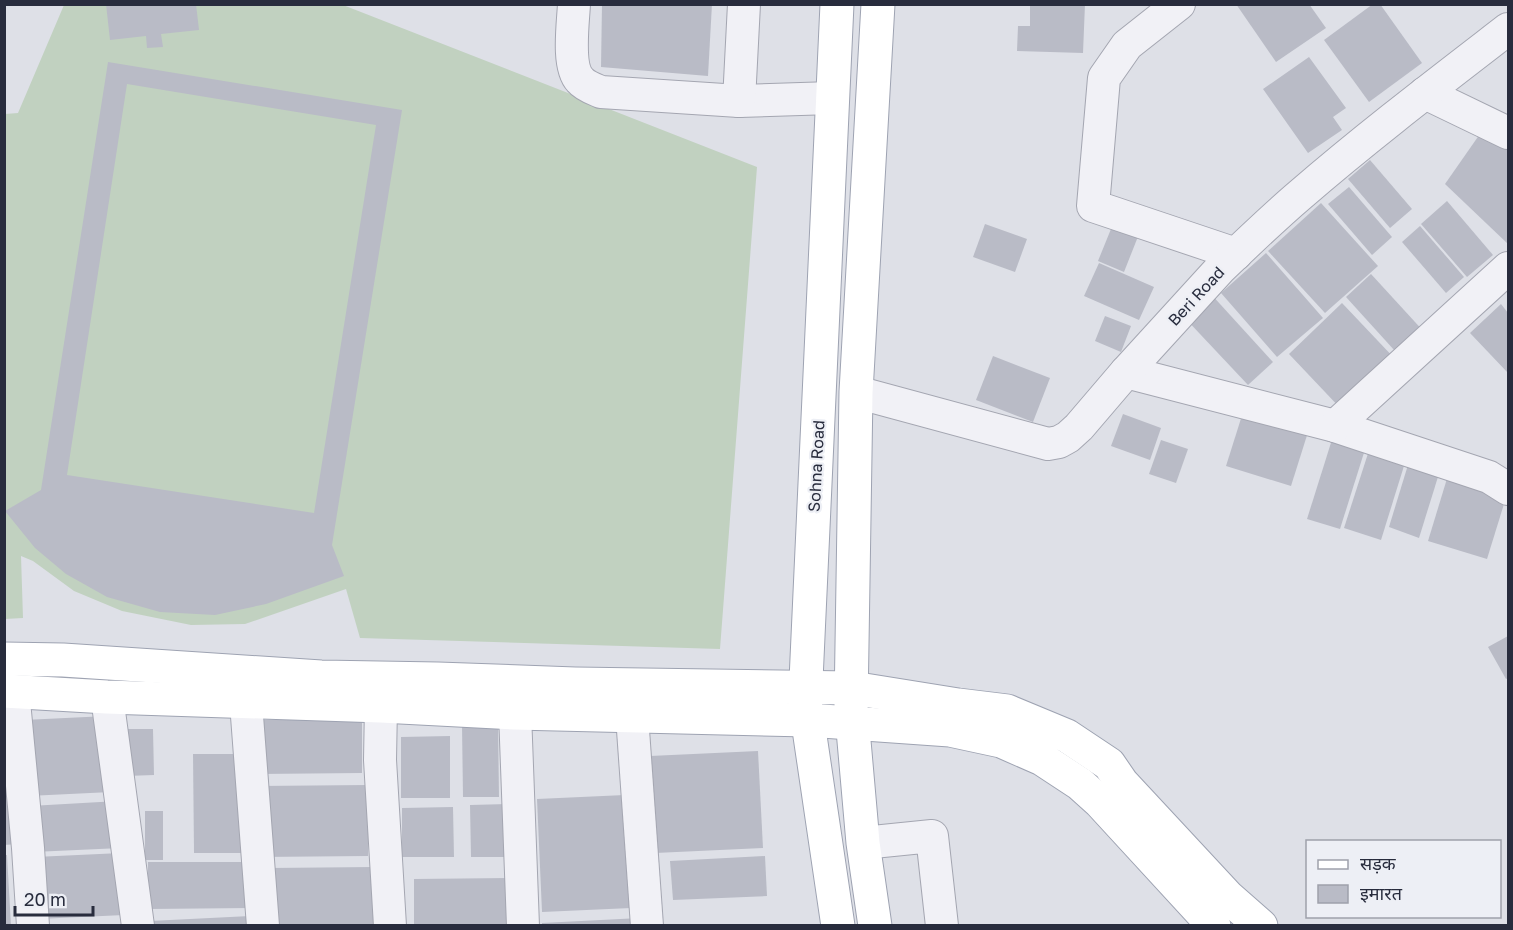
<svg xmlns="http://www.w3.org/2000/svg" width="1513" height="930" viewBox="0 0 1513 930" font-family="'Golos Text','Noto Sans Devanagari',sans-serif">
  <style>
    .pitch { fill: #c1d1c0 }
    .building { fill: #b9bbc6; fill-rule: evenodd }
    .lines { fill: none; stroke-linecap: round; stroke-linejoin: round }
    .minor-casing { stroke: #a4a6b1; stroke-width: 34 }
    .major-casing { stroke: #9ea3b2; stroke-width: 35 }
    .minor { stroke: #f1f1f6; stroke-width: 32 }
    .major { stroke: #fff; stroke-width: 33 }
    .labels { text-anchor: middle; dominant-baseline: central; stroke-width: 4.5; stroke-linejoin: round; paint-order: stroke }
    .street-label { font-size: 16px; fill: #282c3d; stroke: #edeff5 }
  </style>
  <rect width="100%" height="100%" fill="#dee0e7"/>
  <path class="pitch" d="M64 5H343L757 167 720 649 360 638 346 589 245 624 191 625 122 611 74 591 33 561 21 556 23 618 5 619V114L18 113Z"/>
  <g class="building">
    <path d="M106 4H196L199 30 161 34 163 47 147 48 146 36 110 40Z"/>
    <path d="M602 4H712L708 76 601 67Z"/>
    <path d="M1030 4H1085L1083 53 1017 51 1018 26H1030Z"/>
    <path d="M1236 4H1309L1326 28 1276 62Z"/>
    <path d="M1373 4H1380L1422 63 1369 102 1324 40Z"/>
    <path d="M1309 57 1346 108 1333 117 1342 130 1308 153 1263 89Z"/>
    <path d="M108 62 402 110 332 545 344 576 266 604 215 615 160 612 107 597 66 574 35 548 5 511 41 490ZM127 84 376 125 314 513 67 475Z"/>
    <path d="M1482 131 1508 147V244L1445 184Z"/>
    <path d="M1370 160 1412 209 1390 228 1348 179Z"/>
    <path d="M1349 187 1392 237 1372 255 1328 204Z"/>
    <path d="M1447 201 1493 255 1467 277 1421 224Z"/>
    <path d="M1321 203 1378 266 1325 313 1268 251Z"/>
    <path d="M985 224 1027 239 1015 272 973 257Z"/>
    <path d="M1113 224 1139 234 1124 272 1098 261Z"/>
    <path d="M1420 226 1464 277 1446 293 1402 242Z"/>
    <path d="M1266 253 1323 318 1277 357 1221 293Z"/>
    <path d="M1099 263 1154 287 1139 320 1084 296Z"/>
    <path d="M1371 274 1426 334 1395 351 1346 297Z"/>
    <path d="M1210 293 1273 362 1248 385 1184 317Z"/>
    <path d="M1342 303 1396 360 1343 411 1289 354Z"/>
    <path d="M1501 304 1508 313V373L1470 333Z"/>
    <path d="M1105 316 1131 326 1121 352 1095 341Z"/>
    <path d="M993 356 1050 378 1033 422 976 400Z"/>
    <path d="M1244 409 1309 429 1291 486 1226 466Z"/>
    <path d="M1123 414 1161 428 1150 460 1111 446Z"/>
    <path d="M1335 430 1368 440 1340 529 1307 519Z"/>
    <path d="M1161 440 1188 449 1176 483 1149 474Z"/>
    <path d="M1372 441 1408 453 1381 540 1344 528Z"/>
    <path d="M1411 455 1442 464 1419 538 1389 527Z"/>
    <path d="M1449 472 1508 491 1487 559 1428 541Z"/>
    <path d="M1508 636V678L1506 679 1488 647Z"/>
    <path d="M4 706 18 844 4 845Z"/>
    <path d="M107 716 111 792 28 796 24 720Z"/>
    <path d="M362 719V773L258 774V720Z"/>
    <path d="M498 724 499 797H463L462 725Z"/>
    <path d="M126 729H153L154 775 126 776Z"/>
    <path d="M450 736V798H401V737Z"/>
    <path d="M758 751 763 848 655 853 650 756Z"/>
    <path d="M193 754H240L241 853H194Z"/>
    <path d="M368 785V856L259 857 258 786Z"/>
    <path d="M625 795 631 908 542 912 537 799Z"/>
    <path d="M118 801 121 848 33 852 30 806Z"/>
    <path d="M508 804 509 857H471L470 805Z"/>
    <path d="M453 807 454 857H402V808Z"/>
    <rect x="145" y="811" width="18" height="49"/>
    <path d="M121 853 124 915 38 919 35 857Z"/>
    <path d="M4 855H7L11 926H4Z"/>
    <path d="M765 856 767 896 673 900 670 861Z"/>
    <path d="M148 862H250L251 908 148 909Z"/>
    <path d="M374 867 375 926H270L269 868Z"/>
    <path d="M509 878 510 926H414V879Z"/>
    <path d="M250 916V926H151L150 921Z"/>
    <path d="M640 918 641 926H542V923Z"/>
  </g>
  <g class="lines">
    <g class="minor-casing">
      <g id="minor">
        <path d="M574 4C573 24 567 66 580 80 585 86 594 89 601 92L739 101 832 98"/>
        <path d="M1179 4 1127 45 1104 78 1093 206 1236 254"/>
        <path d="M1425 93 1508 133"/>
        <path d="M739 101 744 4"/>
        <path d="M1126 372 1335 426 1489 477 1508 489"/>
        <path d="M856 392 1048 444 1059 442 1068 437 1079 427 1126 372 1220 269C1246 244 1273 218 1300 195 1367 137 1438 83 1508 29"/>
        <path d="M1335 426 1508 268"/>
        <path d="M13 691 28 848 33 926"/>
        <path d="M107 697 138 926"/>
        <path d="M246 703 263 926"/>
        <path d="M381 706 380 760 390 926"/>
        <path d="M515 713 523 926"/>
        <path d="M632 716 647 926"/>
        <path d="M863 843 932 836 942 926"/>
      </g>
    </g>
    <g class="major-casing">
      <g id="major">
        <path d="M837 4 805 702 838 926"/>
        <path d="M4 659 63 660 321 677 438 679 575 684 852 688 958 705 1007 711 1067 736 1109 764 1122 783 1228 897 1261 926"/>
        <path d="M4 691 107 697 381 706 515 713 808 720 950 730 1001 741 1042 759 1080 784 1100 802 1214 926"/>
        <path d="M875 926 863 843 851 707 856 392 878 4"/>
      </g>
    </g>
    <use href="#minor" class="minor"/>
    <use href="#major" class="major"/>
  </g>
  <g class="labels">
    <g class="street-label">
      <text transform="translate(1196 296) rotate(-47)">Beri Road</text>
      <text transform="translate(816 466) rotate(-87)">Sohna Road</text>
    </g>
  </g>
  <rect width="1513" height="930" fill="none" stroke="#282c3d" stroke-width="12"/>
  <rect x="1306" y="840" width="195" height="78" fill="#edeff5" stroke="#9ea1ab" stroke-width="1.5"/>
  <rect x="1318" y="860" width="30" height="9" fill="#ffffff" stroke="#9ea1ab" stroke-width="1.5"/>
  <text x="1360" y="870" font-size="18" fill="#282c3d">सड़क</text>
  <rect x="1318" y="885" width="30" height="18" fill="#b9bbc6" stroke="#9ea1ab" stroke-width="1.5"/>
  <text x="1360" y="900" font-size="18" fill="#282c3d">इमारत</text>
  <path d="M15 906v9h78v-9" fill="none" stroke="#282c3d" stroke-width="3"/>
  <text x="24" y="906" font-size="18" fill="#282c3d" stroke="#edeff5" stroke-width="4.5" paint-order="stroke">20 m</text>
</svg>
